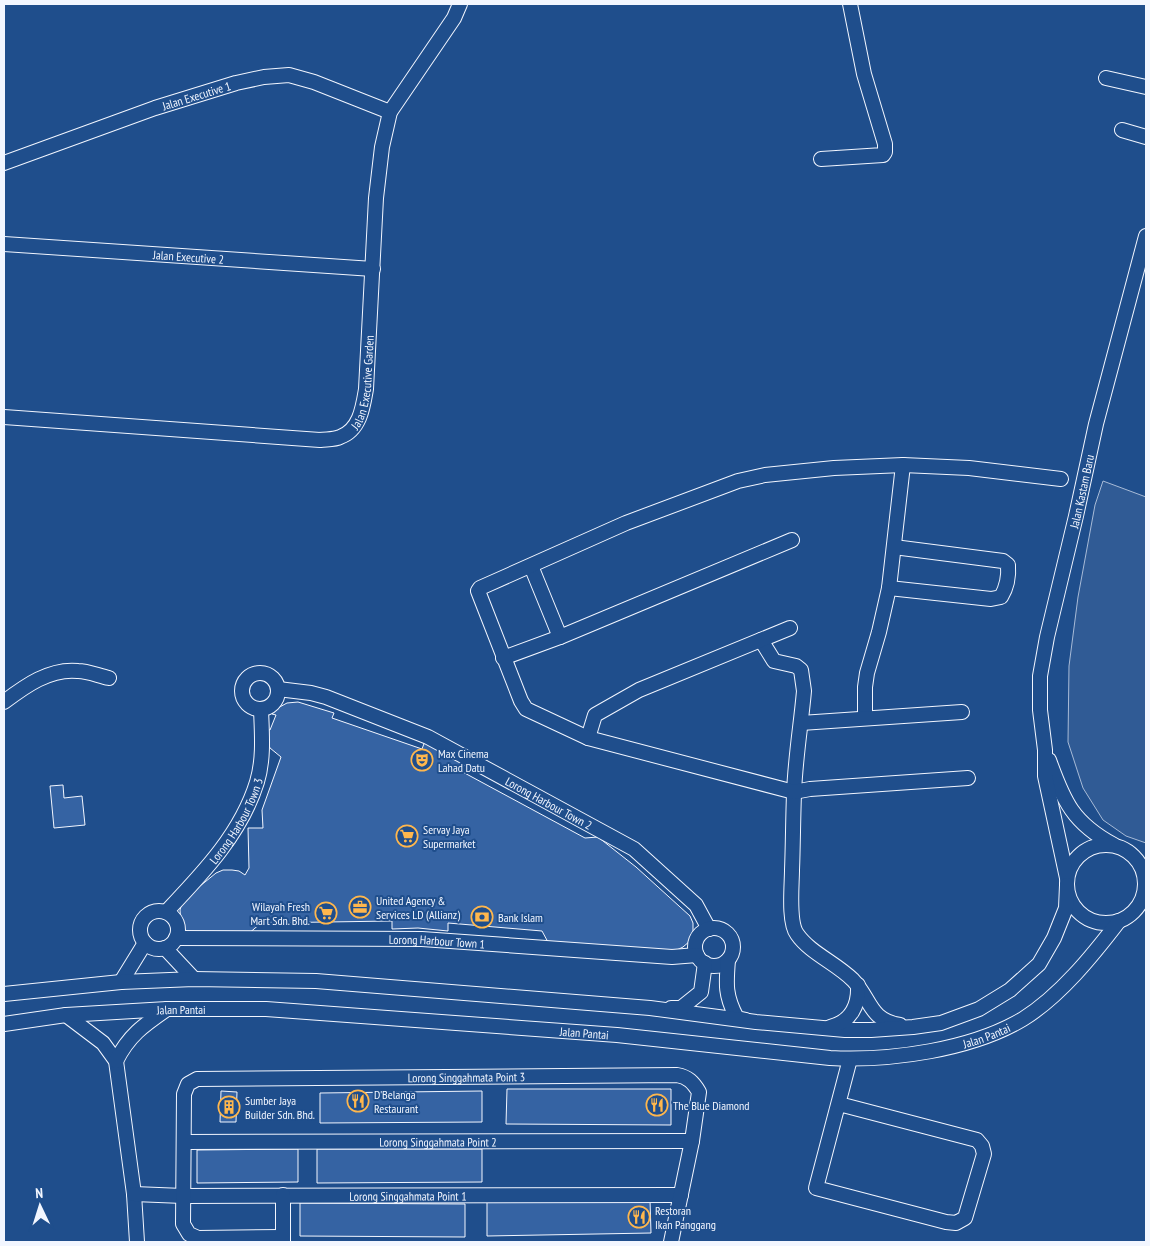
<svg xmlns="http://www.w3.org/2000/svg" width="1150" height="1246" viewBox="0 0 1150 1246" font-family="'PT Sans Narrow',sans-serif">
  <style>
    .green { fill: #305b95; stroke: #a8bbd7 }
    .building { fill: #3563a3; stroke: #f2f6ff }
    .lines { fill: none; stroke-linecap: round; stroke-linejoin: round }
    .minor-casing { stroke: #f2f6ff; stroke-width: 16 }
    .minor { stroke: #1f4e8c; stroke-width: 14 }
    .labels { text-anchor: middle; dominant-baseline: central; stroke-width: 4; stroke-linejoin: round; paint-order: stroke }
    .street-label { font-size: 12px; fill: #f2f6ff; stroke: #1f4e8c }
    .poi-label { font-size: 12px; fill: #f2f6ff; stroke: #1f4e8c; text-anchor: start }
  </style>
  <rect width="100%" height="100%" fill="#1f4e8c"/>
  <path class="green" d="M1103 481 1146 497V843L1126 836 1103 820 1083 788 1068 742 1069 666 1078 597 1095 505Z"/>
  <g class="building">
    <path d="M298 702 334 713 332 718 422 749 425 741 462 762 459 770 585 838 598 837 636 867 690 916 693 923V934L690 941 683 947 675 951 549 944 542 931 448 923V931L418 928 392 929V921L261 923 247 935 187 932 181 924 180 910 182 903 189 895 216 873 223 870H232L239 871 245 875 249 868 248 828H263L262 810 281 757 270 748 267 742V729L270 730 276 715 272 714 276 709 287 703Z"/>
    <path d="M63 785 64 798 82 796 85 825 54 828 50 786Z"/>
    <path d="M507 1089H671V1125L506 1124Z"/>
    <path d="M221 1091 237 1092 236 1122H220Z"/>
    <path d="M482 1091V1122L320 1123V1093Z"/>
    <path d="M298 1149V1182L197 1183V1150Z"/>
    <path d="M317 1149H482V1182L317 1183Z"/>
    <path d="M650 1200 651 1233 487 1236V1202Z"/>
    <path d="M300 1203 465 1204V1237L300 1236Z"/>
  </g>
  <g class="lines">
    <g class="minor-casing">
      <g id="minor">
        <path d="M1106 78 1146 87"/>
        <path d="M1122 130 1146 137"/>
        <path d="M821 159 883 155 885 152V144L864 74 850 4"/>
        <path id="s1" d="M4 163 155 108 236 83 264 77 289 75 314 82 390 112"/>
        <path id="s2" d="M4 244 373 269"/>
        <path id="s3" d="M4 417 320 440C326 439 334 440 340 437 360 430 363 407 366 389L376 198 382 147 390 112 454 18 460 4"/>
        <path d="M531 566 560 637"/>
        <path d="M889 588 991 599 1001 597C1007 587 1009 577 1008 565L1003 561 894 547"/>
        <path d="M761 640 774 661 796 666 801 670 804 691C801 725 795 760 794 794 793 819 793 845 792 870 792 885 788 922 797 934 810 953 836 963 853 980 871 999 869 1020 900 1025"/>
        <path d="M503 658 560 637 792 540"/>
        <circle cx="260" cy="691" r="18"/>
        <path id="s4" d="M278 689 311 693 326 697 428 737 634 849 696 905 709 929"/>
        <path d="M4 702C25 686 50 668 78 671 88 671 99 676 109 678"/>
        <path d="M865 718V687L867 673 879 632 889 588 903 465"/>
        <path d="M801 723 962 712"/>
        <path d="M588 738 595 715 639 690 790 628"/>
        <path d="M1049 760C1064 802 1073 823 1114 845"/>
        <path d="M968 778 810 789 794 792 588 738 526 709 521 701 478 591 480 588 626 523 738 481 765 475 834 468 903 465 969 468 1061 479"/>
        <circle cx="1106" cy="884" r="39"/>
        <path id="s5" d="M1067 878 1045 776V750L1040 710V676L1047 637 1076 516 1096 424 1146 236"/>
        <circle cx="159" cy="930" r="19"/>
        <path id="s6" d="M166 912C202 874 241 834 257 782 264 759 262 734 261 710"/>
        <circle cx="714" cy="947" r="19"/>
        <path id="s7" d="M176 938 422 939 672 957 697 955"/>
        <path d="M165 948 194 979"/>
        <path d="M728 960C726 984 725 996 737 1018L746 1020"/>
        <path d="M121 982 145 943"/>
        <path d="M4 994 121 982 194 979 316 981 650 1008 756 1022 845 1030H871L913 1027 941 1023 979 1009 1010 990 1039 964 1054 938 1066 908 1067 885"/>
        <path d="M671 1008H681L701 992 705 963"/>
        <path d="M66 1015 103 1043 116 1061 134 1194 137 1242"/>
        <path id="s8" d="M4 1024 66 1015 167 1009H266L617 1035 830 1058C891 1061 971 1050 1023 1019 1060 996 1093 955 1119 921"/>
        <path d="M830 1027C851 1022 859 1005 858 985"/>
        <path d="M116 1061C129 1035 144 1025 167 1009"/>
        <path d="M839 1104 977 1140 982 1146 984 1154 965 1218 956 1223 946 1222 816 1188 850 1059"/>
        <path id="s9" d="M184 1142 692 1141"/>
        <path id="s10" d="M134 1194 183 1196 681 1195"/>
        <path id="s11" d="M282 1237 198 1238 189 1234 183 1224 184 1094 188 1084 197 1079 677 1075C688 1077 693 1082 699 1092L692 1141 671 1242"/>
        <path d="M283 1242V1195"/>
      </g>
    </g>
    <use href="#minor" class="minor"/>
  </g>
  <defs>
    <g id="theatre-ring" transform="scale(1.125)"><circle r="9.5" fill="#1f4e8c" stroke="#ffb74d" stroke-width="1.5"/><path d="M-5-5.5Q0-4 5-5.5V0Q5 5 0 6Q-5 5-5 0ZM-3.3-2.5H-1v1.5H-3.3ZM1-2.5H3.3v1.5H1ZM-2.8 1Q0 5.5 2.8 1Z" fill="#ffb74d"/></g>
    <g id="supermarket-ring" transform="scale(1.125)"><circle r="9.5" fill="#1f4e8c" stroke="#ffb74d" stroke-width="1.5"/><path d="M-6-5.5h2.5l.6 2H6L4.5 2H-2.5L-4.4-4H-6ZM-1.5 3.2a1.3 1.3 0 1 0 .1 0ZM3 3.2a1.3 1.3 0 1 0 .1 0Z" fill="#ffb74d"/></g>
    <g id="office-ring" transform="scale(1.125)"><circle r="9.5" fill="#1f4e8c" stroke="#ffb74d" stroke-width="1.5"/><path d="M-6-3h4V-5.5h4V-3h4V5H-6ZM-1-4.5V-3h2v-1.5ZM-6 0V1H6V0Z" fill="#ffb74d"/></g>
    <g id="bank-ring" transform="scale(1.125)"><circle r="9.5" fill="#1f4e8c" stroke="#ffb74d" stroke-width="1.5"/><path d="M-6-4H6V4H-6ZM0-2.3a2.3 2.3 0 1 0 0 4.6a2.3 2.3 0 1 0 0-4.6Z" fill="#ffb74d"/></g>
    <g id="restaurant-ring" transform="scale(1.125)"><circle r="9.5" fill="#1f4e8c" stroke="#ffb74d" stroke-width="1.5"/><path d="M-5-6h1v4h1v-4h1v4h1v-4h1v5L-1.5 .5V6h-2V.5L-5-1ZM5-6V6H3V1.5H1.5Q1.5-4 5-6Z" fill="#ffb74d"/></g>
    <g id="building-ring" transform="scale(1.125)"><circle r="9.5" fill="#1f4e8c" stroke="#ffb74d" stroke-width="1.5"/><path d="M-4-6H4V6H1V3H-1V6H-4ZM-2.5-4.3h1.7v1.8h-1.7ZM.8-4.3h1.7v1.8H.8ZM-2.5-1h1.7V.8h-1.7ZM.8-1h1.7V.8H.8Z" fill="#ffb74d"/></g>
  </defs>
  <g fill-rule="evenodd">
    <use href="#theatre-ring" x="422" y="760"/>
    <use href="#supermarket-ring" x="407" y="836"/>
    <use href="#office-ring" x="360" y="907"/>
    <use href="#supermarket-ring" x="326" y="913"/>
    <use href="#bank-ring" x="482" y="917"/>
    <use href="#restaurant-ring" x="358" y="1101"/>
    <use href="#restaurant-ring" x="657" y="1105"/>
    <use href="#building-ring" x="229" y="1107"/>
    <use href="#restaurant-ring" x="639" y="1217"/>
  </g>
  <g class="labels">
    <g class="street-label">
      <text stroke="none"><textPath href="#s1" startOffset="204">Jalan Executive 1</textPath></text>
      <text stroke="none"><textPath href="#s2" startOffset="185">Jalan Executive 2</textPath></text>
      <text stroke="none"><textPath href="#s3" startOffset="401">Jalan Executive Garden</textPath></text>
      <text stroke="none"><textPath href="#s5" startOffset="394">Jalan Kastam Baru</textPath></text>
      <text stroke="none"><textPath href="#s4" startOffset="296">Lorong Harbour Town 2</textPath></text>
      <text stroke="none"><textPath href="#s6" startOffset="116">Lorong Harbour Town 3</textPath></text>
      <text stroke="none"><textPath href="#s7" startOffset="261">Lorong Harbour Town 1</textPath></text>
      <text stroke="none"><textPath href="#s8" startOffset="178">Jalan Pantai</textPath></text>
      <text stroke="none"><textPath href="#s8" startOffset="582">Jalan Pantai</textPath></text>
      <text stroke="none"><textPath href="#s8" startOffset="988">Jalan Pantai</textPath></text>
      <text stroke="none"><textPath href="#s11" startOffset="526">Lorong Singgahmata Point 3</textPath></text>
      <text stroke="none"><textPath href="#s9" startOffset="254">Lorong Singgahmata Point 2</textPath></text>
      <text stroke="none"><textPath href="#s10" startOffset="274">Lorong Singgahmata Point 1</textPath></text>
    </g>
    <g class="poi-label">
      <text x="438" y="753">Max Cinema<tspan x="438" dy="14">Lahad Datu</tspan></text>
      <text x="423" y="829">Servay Jaya<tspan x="423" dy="14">Supermarket</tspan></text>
      <text x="376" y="900">United Agency &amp;<tspan x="376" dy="14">Services LD (Allianz)</tspan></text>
      <text x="310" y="906" text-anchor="end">Wilayah Fresh<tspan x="310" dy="14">Mart Sdn. Bhd.</tspan></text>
      <text x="498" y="917">Bank Islam</text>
      <text x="374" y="1094">D'Belanga<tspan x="374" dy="14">Restaurant</tspan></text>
      <text x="245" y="1100">Sumber Jaya<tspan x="245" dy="14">Builder Sdn. Bhd.</tspan></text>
      <text x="673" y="1105">The Blue Diamond</text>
      <text x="655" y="1210">Restoran<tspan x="655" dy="14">Ikan Panggang</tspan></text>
    </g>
  </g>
  <rect width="1150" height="1246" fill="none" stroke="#f2f6ff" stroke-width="10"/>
  <g transform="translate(40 1206) rotate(356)" stroke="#1f4e8c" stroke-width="4" paint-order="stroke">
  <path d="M0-4L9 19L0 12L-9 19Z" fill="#f2f6ff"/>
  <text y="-8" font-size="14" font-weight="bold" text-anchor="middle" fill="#f2f6ff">N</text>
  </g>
</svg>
